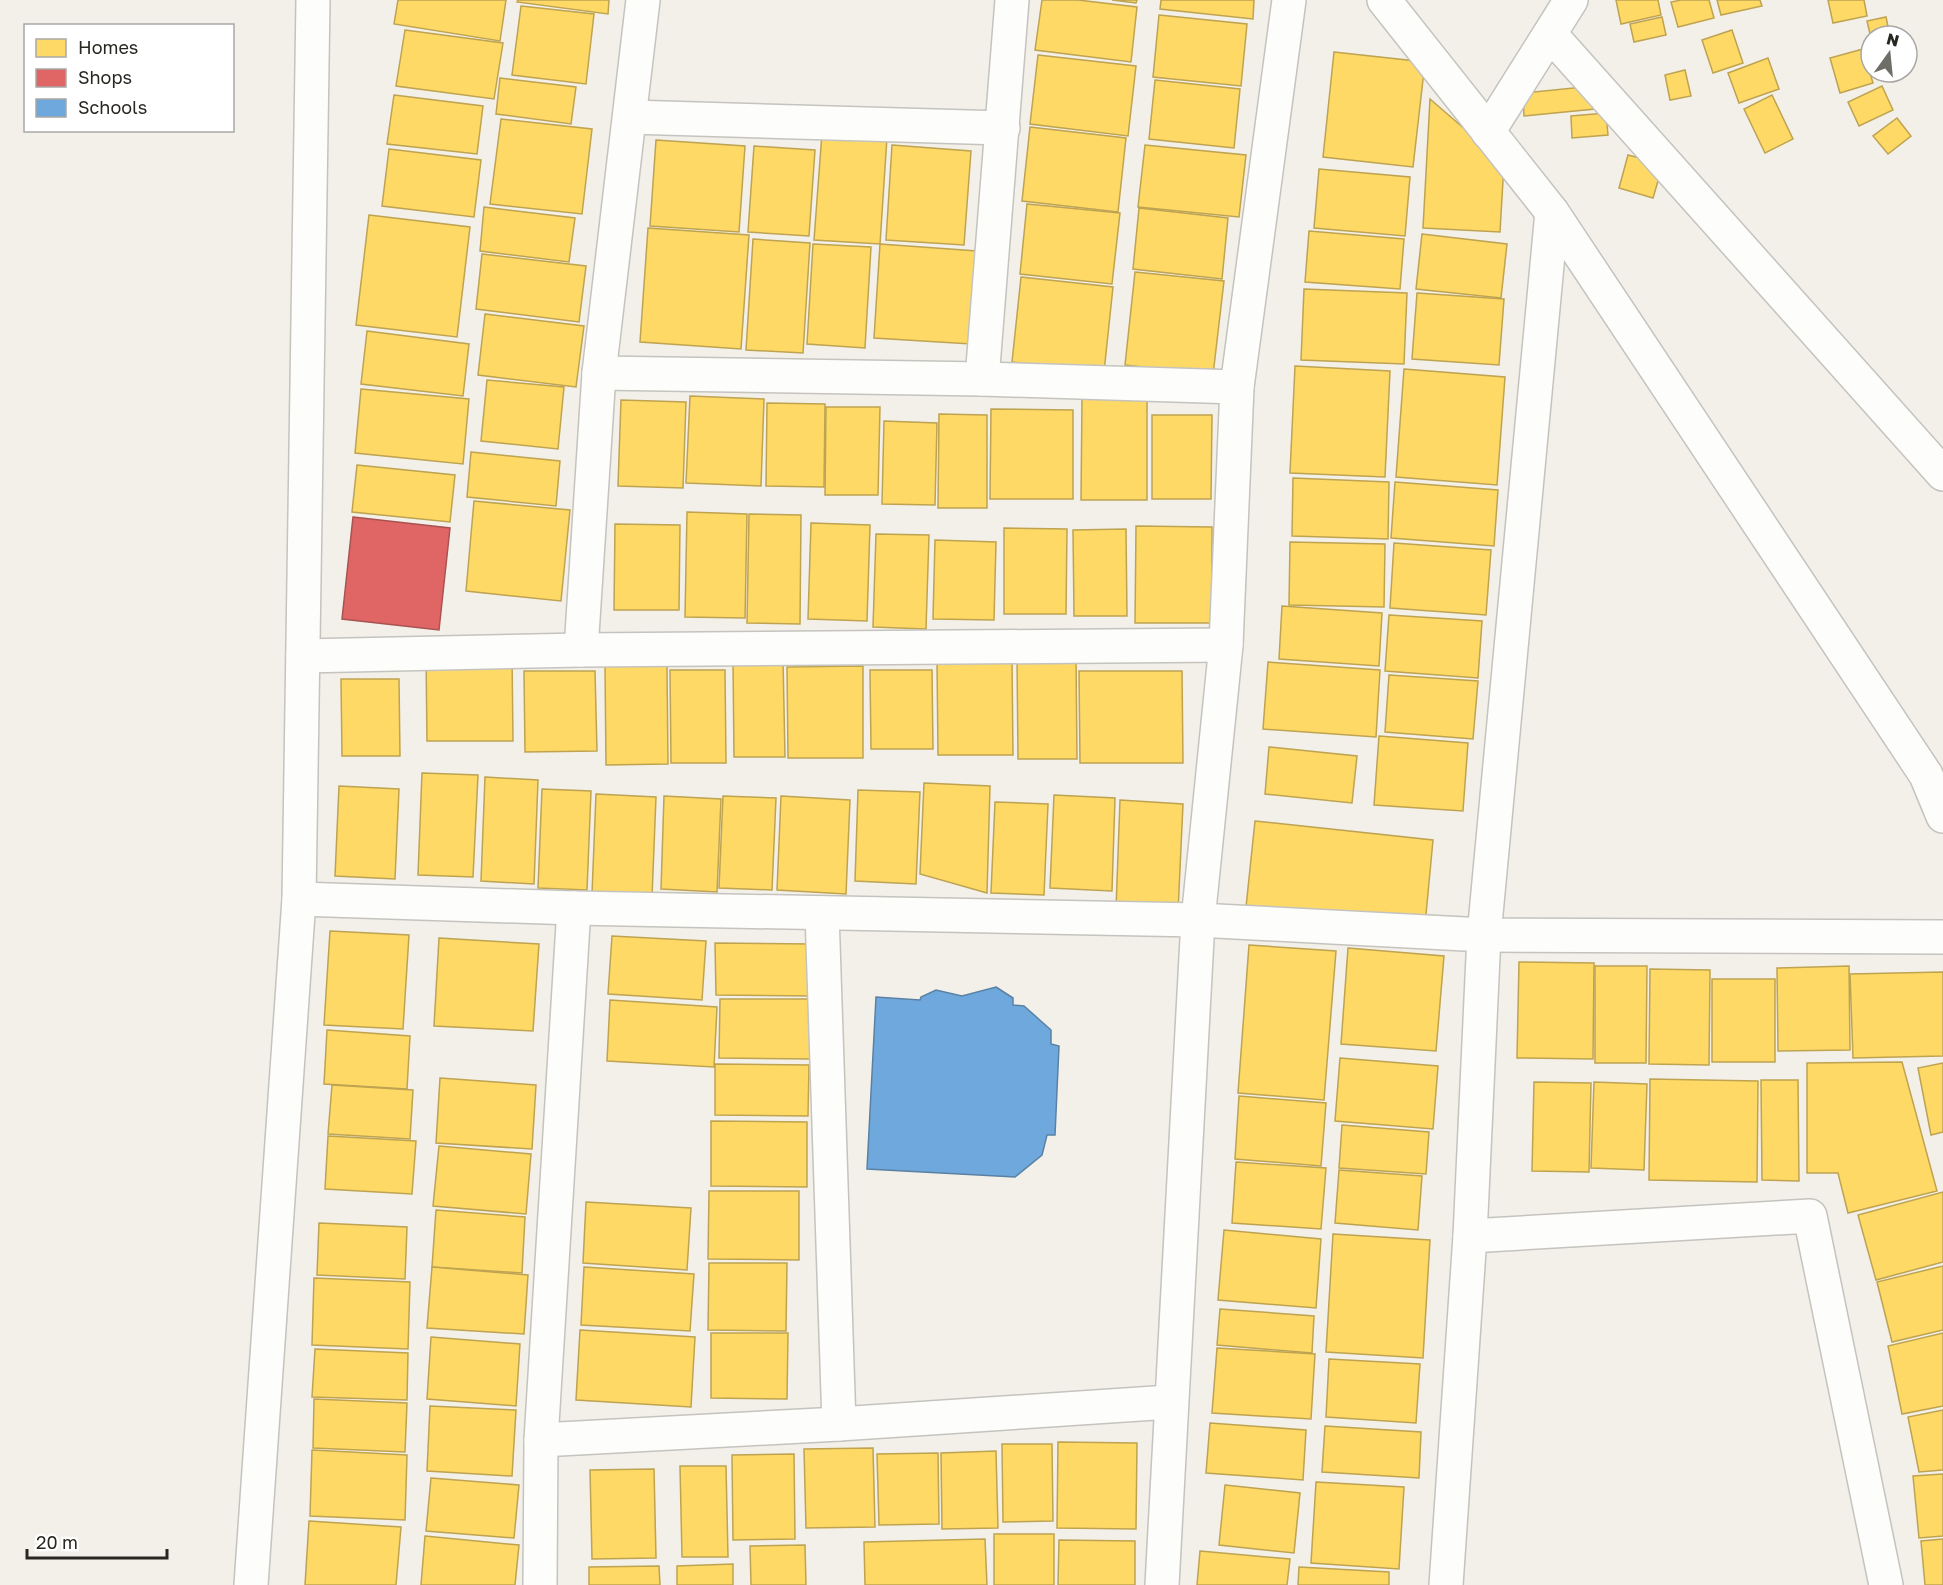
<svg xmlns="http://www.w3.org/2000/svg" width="1943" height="1585" viewBox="0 0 1943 1585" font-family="'Golos Text',sans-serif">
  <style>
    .homes { fill: #ffd966; stroke: #bea351; stroke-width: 1.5 }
    .shops { fill: #e06666; stroke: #a95351; stroke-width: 1.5 }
    .schools { fill: #6fa8dc; stroke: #5a81a4; stroke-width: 1.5 }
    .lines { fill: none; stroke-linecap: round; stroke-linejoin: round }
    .minor-casing { stroke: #c5c3be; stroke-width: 36 }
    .minor { stroke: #fdfdfc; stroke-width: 33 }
  </style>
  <rect width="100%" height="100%" fill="#f3f0e9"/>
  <g class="homes">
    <path d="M398 0H506L500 41 394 24Z"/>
    <path d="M518 0H609L608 14 517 2Z"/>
    <path d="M1042 0H1078L1137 7 1131 62 1035 50Z"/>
    <path d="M1112 0H1137L1136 3Z"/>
    <path d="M1161 0H1254L1253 19 1160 9Z"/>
    <path d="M1616 0H1658L1661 15 1621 24Z"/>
    <path d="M1681 0H1709L1714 18 1678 27 1671 2Z"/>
    <path d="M1717 0H1760L1762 6 1721 15Z"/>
    <path d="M1828 0H1864L1867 16 1833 23Z"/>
    <path d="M521 6 594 14 586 84 512 75Z"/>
    <path d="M1159 15 1247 24 1241 86 1153 77Z"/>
    <path d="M1662 17 1666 35 1634 42 1630 24Z"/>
    <path d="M1886 17 1890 36H1871V38L1867 21Z"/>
    <path d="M405 30 503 43 494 99 396 86Z"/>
    <path d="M1732 30 1743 63 1713 73 1702 40Z"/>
    <path d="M1863 49 1873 83 1840 93 1830 58Z"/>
    <path d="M1334 52 1425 62 1413 167 1323 157Z"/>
    <path d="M1038 55 1136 66 1128 136 1030 124Z"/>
    <path d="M1768 58 1779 89 1739 103 1728 73Z"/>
    <path d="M1685 70 1691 96 1670 100 1665 75Z"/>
    <path d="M500 78 576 87 571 124 496 114Z"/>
    <path d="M1155 80 1240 89 1234 148 1149 139Z"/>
    <path d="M1593 86 1595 109 1524 116 1523 93Z"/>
    <path d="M1882 86 1893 110 1859 126 1848 102Z"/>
    <path d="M394 95 483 106 477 154 387 144Z"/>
    <path d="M1772 95 1793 139 1765 153 1744 109Z"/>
    <path d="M1430 99 1504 163 1500 232 1423 228Z"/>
    <path d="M1606 113 1608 135 1572 138 1571 116Z"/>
    <path d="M1897 118 1911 136 1888 154 1873 136Z"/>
    <path d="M501 119 592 129 582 214 490 204Z"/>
    <path d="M1030 127 1126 138 1118 212 1022 201Z"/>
    <path d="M822 133 887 137 880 244 814 240Z"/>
    <path d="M656 140 745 146 739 232 650 226Z"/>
    <path d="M892 145 971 151 964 245 886 240Z"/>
    <path d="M1145 145 1246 155 1239 217 1138 207Z"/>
    <path d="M754 146 815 150 809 236 748 232Z"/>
    <path d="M389 149 481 160 474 217 382 206Z"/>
    <path d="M1628 155 1663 164 1653 198 1619 188Z"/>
    <path d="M1319 169 1410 177 1405 236 1314 228Z"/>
    <path d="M1027 204 1120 213 1112 284 1020 274Z"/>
    <path d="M484 207 575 218 569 262 480 251Z"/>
    <path d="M1139 208 1228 218 1222 279 1133 269Z"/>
    <path d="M369 215 470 227 457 337 356 325Z"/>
    <path d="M648 228 749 235 741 349 640 342Z"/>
    <path d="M1309 231 1404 239 1400 289 1305 282Z"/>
    <path d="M1422 234 1507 244 1501 298 1416 289Z"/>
    <path d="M753 239 810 243 803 353 746 350Z"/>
    <path d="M813 244 871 247 865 348 807 344Z"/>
    <path d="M880 244 977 251 971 344 874 338Z"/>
    <path d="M482 254 586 266 579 322 476 309Z"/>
    <path d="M1135 272 1224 281 1213 375 1125 365Z"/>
    <path d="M1021 277 1113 287 1104 372 1012 362Z"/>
    <path d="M1304 289 1407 293 1404 364 1301 360Z"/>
    <path d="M1417 293 1504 299 1499 365 1412 359Z"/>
    <path d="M485 314 584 326 576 387 478 375Z"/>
    <path d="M367 331 469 344 463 396 361 384Z"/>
    <path d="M1295 366 1390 371 1385 477 1290 473Z"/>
    <path d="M1404 369 1505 377 1497 485 1396 477Z"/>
    <path d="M487 380 564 387 558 449 481 441Z"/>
    <path d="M361 389 469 399 463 464 355 453Z"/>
    <path d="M690 396 764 399 761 486 686 483Z"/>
    <path d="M1082 398 1147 399V500H1081Z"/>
    <path d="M621 400 686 402 683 488 618 486Z"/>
    <path d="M767 403 825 404 824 487 766 486Z"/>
    <path d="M826 407H880L878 495H825Z"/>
    <path d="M991 409 1073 410V499H990Z"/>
    <path d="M939 414 987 415V508H938Z"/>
    <path d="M1152 415H1212L1211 499H1152Z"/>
    <path d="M884 421 937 423 935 505 882 504Z"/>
    <path d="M471 452 560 461 556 506 467 497Z"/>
    <path d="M357 465 455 475 450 522 352 512Z"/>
    <path d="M1293 478 1389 482 1388 539 1292 536Z"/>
    <path d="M1395 482 1498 490 1494 546 1391 538Z"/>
    <path d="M474 501 570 510 561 601 466 591Z"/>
    <path d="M687 512 747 514 745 618 685 617Z"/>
    <path d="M749 514 801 515 800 624 747 623Z"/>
    <path d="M811 523 870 525 867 621 808 619Z"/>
    <path d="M615 524 680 525 679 610H614Z"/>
    <path d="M1136 526 1212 527V623H1135Z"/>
    <path d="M1004 528 1067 529 1066 614H1004Z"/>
    <path d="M1126 529 1127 616H1074L1073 530Z"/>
    <path d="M876 534 929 535 926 629 873 627Z"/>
    <path d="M935 540 996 542 994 620 933 619Z"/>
    <path d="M1290 542 1385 544 1384 607 1289 605Z"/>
    <path d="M1394 543 1491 550 1486 615 1390 608Z"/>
    <path d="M1282 606 1382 613 1379 666 1279 659Z"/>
    <path d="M1389 615 1482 621 1478 678 1385 671Z"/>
    <path d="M512 653 513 741H427L426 654Z"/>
    <path d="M1076 655 1077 759H1018L1017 656Z"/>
    <path d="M783 659 785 757H734L733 660Z"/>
    <path d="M937 660H1012L1013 755H938Z"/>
    <path d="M1268 662 1380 670 1376 737 1263 729Z"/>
    <path d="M605 666H667L668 764 606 765Z"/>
    <path d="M863 666V758H788L787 667Z"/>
    <path d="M670 670H725L726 763H671Z"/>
    <path d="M870 670H932L933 749H871Z"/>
    <path d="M524 671H595L597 751 525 752Z"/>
    <path d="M1079 671H1182L1183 763H1080Z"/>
    <path d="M1389 675 1478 681 1473 739 1385 732Z"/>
    <path d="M341 679H399L400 756H342Z"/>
    <path d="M1379 736 1468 743 1463 811 1374 805Z"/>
    <path d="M1269 747 1357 756 1352 803 1265 794Z"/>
    <path d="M422 773 478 775 473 877 418 875Z"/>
    <path d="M485 777 538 780 534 884 481 881Z"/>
    <path d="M924 783 990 786 987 893 920 874Z"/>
    <path d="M339 786 399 789 395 879 335 876Z"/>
    <path d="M542 789 591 791 587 890 538 888Z"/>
    <path d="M858 790 920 792 916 884 855 881Z"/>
    <path d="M596 794 656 797 652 897 592 894Z"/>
    <path d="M1054 795 1115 798 1112 891 1050 888Z"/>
    <path d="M664 796 721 799 717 892 661 889Z"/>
    <path d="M723 796 776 798 772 890 719 888Z"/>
    <path d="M781 796 850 800 846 894 777 890Z"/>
    <path d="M1120 800 1183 804 1178 912 1116 909Z"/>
    <path d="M995 802 1048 804 1044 895 991 893Z"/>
    <path d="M1255 821 1433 840 1425 925 1246 907Z"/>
    <path d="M330 931 409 935 403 1029 324 1025Z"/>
    <path d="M612 936 706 941 702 1000 608 994Z"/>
    <path d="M439 938 539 944 533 1031 434 1026Z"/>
    <path d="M715 943 813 944V996L716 995Z"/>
    <path d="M1249 945 1336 951 1324 1100 1238 1093Z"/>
    <path d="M1348 948 1444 956 1436 1051 1341 1044Z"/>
    <path d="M1519 962 1594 963 1593 1059 1517 1058Z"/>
    <path d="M1595 966H1647L1646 1063H1595Z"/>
    <path d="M1849 966 1850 1050 1778 1051 1777 968Z"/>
    <path d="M1650 969 1710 970 1709 1065 1649 1064Z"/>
    <path d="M1943 972V1056L1853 1058 1850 974Z"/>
    <rect x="1712" y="979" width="63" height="83"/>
    <path d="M720 999H814L813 1059 719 1058Z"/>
    <path d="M610 1000 717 1007 714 1067 607 1061Z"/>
    <path d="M327 1030 410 1036 407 1089 324 1084Z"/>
    <path d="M1340 1058 1438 1066 1433 1129 1335 1121Z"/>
    <path d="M1902 1062 1937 1191 1848 1213 1838 1173H1807V1063Z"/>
    <path d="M1943 1063V1132L1931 1135 1918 1068Z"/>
    <path d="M715 1064 809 1065 808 1116 715 1115Z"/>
    <path d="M440 1078 536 1085 532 1149 436 1143Z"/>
    <path d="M1650 1079 1758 1081 1757 1182 1649 1180Z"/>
    <path d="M1761 1080H1798L1799 1181 1762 1180Z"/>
    <path d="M1534 1082 1591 1083 1589 1172 1532 1171Z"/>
    <path d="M1594 1082 1647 1084 1644 1170 1591 1168Z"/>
    <path d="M332 1085 413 1090 410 1139 328 1134Z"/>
    <path d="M1239 1096 1326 1103 1321 1166 1235 1159Z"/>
    <path d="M711 1121 807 1122V1187L711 1186Z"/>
    <path d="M1342 1125 1429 1132 1426 1174 1339 1168Z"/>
    <path d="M328 1136 416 1141 412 1194 325 1189Z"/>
    <path d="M439 1146 531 1154 526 1214 433 1206Z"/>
    <path d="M1236 1162 1326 1168 1321 1229 1232 1223Z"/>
    <path d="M1339 1170 1422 1176 1418 1230 1335 1223Z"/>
    <path d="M709 1191H799V1260L708 1259Z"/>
    <path d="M1943 1192V1262L1876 1280 1858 1215Z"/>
    <path d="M586 1202 691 1208 687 1270 583 1263Z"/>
    <path d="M436 1210 525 1217 522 1273 432 1267Z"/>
    <path d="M319 1223 407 1227 405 1279 317 1275Z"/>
    <path d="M1224 1230 1321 1239 1316 1308 1218 1300Z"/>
    <path d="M1333 1234 1430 1240 1423 1358 1326 1352Z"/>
    <path d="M709 1263H787L786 1331 708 1330Z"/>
    <path d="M1943 1266V1330L1892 1342 1877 1282Z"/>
    <path d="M432 1267 528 1275 524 1334 427 1328Z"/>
    <path d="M584 1267 694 1274 690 1331 581 1325Z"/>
    <path d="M314 1278 410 1282 408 1349 312 1345Z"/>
    <path d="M1220 1309 1314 1316 1312 1353 1217 1345Z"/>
    <path d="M580 1330 695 1337 691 1407 576 1400Z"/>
    <path d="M711 1333H788L787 1399 711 1398Z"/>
    <path d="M1943 1333V1406L1902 1414 1888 1346Z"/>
    <path d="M431 1337 520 1344 516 1406 427 1399Z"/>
    <path d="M1217 1348 1315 1354 1311 1419 1212 1413Z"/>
    <path d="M315 1349 408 1353 407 1400 312 1397Z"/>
    <path d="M1329 1359 1420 1364 1416 1423 1326 1417Z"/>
    <path d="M314 1399 407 1403 405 1452 313 1448Z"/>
    <path d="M430 1406 516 1410 512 1476 427 1471Z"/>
    <path d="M1943 1410V1470L1919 1472 1908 1417Z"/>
    <path d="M1210 1423 1306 1430 1303 1480 1206 1473Z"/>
    <path d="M1325 1426 1421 1432 1419 1478 1322 1472Z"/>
    <path d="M1058 1442 1137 1443 1136 1529 1057 1528Z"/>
    <path d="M1002 1444H1052L1053 1521 1003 1522Z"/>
    <path d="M873 1448 875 1527 806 1528 804 1449Z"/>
    <path d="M312 1450 407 1455 405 1520 310 1516Z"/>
    <path d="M996 1451 998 1528 942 1529 941 1453Z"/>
    <path d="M938 1453 939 1524 879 1525 877 1454Z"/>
    <path d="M794 1454 795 1539 733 1540 732 1455Z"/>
    <path d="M680 1466H726L728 1557H682Z"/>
    <path d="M654 1469 656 1558 592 1559 590 1470Z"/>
    <path d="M1943 1474V1536L1919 1538 1913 1476Z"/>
    <path d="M431 1478 519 1485 514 1538 426 1531Z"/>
    <path d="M1316 1482 1404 1487 1399 1569 1311 1563Z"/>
    <path d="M1225 1485 1300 1493 1294 1553 1219 1545Z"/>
    <path d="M309 1521 401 1527 396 1585H305Z"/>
    <rect x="994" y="1534" width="60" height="51"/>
    <path d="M425 1536 519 1545 515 1585H421Z"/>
    <path d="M985 1539 987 1585H865L864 1542Z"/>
    <path d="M1943 1539V1585H1925L1921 1541Z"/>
    <path d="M1059 1540 1135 1541V1585H1058Z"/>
    <path d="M805 1545 806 1585H751L750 1546Z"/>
    <path d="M1200 1551 1290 1559 1287 1585H1197Z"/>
    <path d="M733 1564V1585H677V1566Z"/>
    <path d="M659 1566 660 1585H589V1567Z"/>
    <path d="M1299 1567 1389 1572V1585H1298Z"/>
  </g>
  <path class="shops" d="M353 517 450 528 439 630 342 619Z"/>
  <path class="schools" d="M996 987 1013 998V1005L1024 1006 1051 1030V1044L1059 1046 1055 1135H1047L1042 1155 1015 1177 867 1169 876 997 920 1000 921 997 936 990 962 996Z"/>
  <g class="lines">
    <g class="minor-casing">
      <g id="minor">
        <path d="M1384 0 1552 212 1926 775 1943 816"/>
        <path d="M1550 34 1943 474"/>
        <path d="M630 117 1003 128"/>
        <path d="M1488 132 1571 0"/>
        <path d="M599 373 982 379 1237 387"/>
        <path d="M982 379 1012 0"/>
        <path d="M581 650 599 373 643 0"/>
        <path d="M303 656 581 650 1226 645"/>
        <path d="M299 899 574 908 1198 920 1484 935 1943 937"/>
        <path d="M822 913 839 1424"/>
        <path d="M1470 1236 1810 1216 1886 1585"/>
        <path d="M541 1440 839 1424 1170 1402"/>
        <path d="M251 1585 299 899 313 0"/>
        <path d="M540 1585 541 1440 574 908"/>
        <path d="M1162 1585 1198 920 1226 645 1237 387 1289 0"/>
        <path d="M1446 1585 1470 1236 1484 935 1552 212"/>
      </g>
    </g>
    <use href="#minor" class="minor"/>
  </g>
  <rect x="24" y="24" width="210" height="108" fill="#ffffff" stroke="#a9a8a6" stroke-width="1.5"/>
  <rect x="36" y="39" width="30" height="18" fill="#ffd966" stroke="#a9a8a6" stroke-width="1.5"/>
  <text x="78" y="54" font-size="18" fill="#282621">Homes</text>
  <rect x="36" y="69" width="30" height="18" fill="#e06666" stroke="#a9a8a6" stroke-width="1.5"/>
  <text x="78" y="84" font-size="18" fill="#282621">Shops</text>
  <rect x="36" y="99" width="30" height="18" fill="#6fa8dc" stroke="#a9a8a6" stroke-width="1.5"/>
  <text x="78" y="114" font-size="18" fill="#282621">Schools</text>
  <g transform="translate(1889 54) rotate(15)"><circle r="28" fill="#ffffff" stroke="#a9a8a6" stroke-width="1.5"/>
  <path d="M0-4.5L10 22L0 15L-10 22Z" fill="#6f6d67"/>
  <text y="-9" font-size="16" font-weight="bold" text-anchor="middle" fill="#282621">N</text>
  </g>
  <path d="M27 1549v9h140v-9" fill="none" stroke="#282621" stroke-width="3"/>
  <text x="36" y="1549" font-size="18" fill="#282621" stroke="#ffffff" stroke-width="4.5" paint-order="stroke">20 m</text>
</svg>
